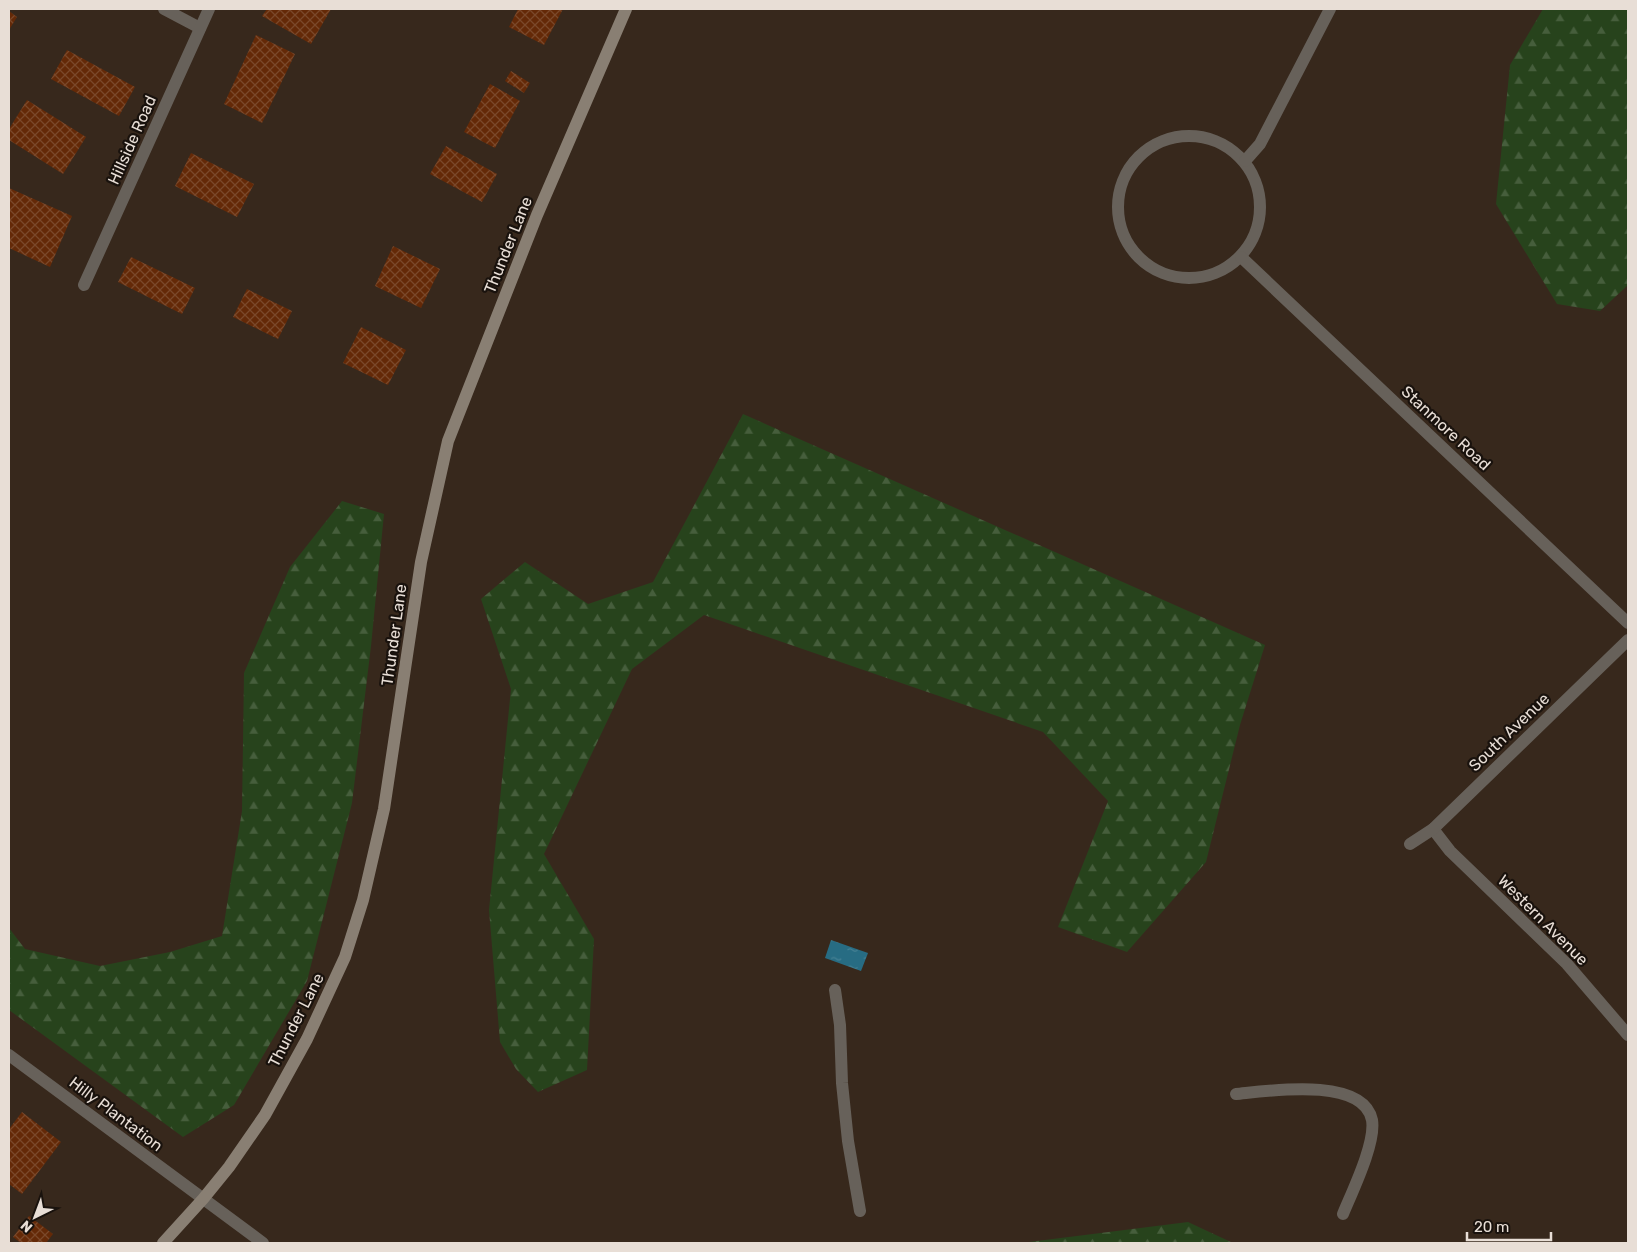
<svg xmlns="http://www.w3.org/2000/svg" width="1637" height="1252" viewBox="0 0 1637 1252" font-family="Rubik,sans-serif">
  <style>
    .forest { fill: url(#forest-firs) }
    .water { fill: url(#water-ripples) }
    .building { fill: url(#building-cross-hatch) }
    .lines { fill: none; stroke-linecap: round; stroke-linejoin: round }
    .lane { stroke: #67615a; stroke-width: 12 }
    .street { stroke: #67615a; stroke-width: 12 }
    .secondary { stroke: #897f73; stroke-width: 12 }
    .labels { text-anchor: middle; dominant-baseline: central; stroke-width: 4.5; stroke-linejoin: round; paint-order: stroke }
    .street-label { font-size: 16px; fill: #e8ded6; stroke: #19120d }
  </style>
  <defs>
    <pattern id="forest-firs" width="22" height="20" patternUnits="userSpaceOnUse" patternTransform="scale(1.25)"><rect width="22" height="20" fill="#27431c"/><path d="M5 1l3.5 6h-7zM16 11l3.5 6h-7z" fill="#465e3c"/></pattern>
    <pattern id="water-ripples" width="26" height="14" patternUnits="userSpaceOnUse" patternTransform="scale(1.25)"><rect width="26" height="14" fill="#276c83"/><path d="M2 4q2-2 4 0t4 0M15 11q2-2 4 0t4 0" fill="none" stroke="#468194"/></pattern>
    <pattern id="building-cross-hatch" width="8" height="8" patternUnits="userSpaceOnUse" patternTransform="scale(1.25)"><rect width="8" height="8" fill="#642907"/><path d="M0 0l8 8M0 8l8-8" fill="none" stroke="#7a482a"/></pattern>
  </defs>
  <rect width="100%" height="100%" fill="#37281c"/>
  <g class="forest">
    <path d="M1543 9H1628V285L1600 311 1557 304 1496 204 1510 65Z"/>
    <path d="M743 414 1265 645 1240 725 1206 862 1127 952 1058 927 1108 801 1043 732 704 615 632 669 544 854 594 939 587 1070 538 1092 516 1069 500 1042 489 910 511 689 481 599 525 562 588 604 653 582Z"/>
    <path d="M342 501 384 514 371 646 352 803 307 981 234 1105 183 1137 9 1010V928L25 949 100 966 170 952 222 936 242 811 244 673 290 567Z"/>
    <path d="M1188 1222 1233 1243H1021Z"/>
  </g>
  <path class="water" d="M831 940 868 953 861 971 825 958Z"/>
  <g class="building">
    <path d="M267 9H331L311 44 262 16Z"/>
    <path d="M518 9H563L544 45 509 27Z"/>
    <path d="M9 11 17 17 9 30Z"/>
    <path d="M256 35 295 54 262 123 224 104Z"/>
    <path d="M67 50 135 87 119 116 51 79Z"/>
    <path d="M511 71 530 83 524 93 505 81Z"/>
    <path d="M490 84 520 101 495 148 464 132Z"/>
    <path d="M27 100 86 137 63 174 9 140V129Z"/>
    <path d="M446 146 497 174 482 202 430 174Z"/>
    <path d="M191 153 254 184 237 217 175 186Z"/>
    <path d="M9 188 72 216 50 267 9 248Z"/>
    <path d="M393 246 440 269 421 308 375 286Z"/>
    <path d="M131 257 195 288 182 314 118 282Z"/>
    <path d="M247 289 292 311 278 339 233 317Z"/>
    <path d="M361 327 406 350 388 385 343 363Z"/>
    <path d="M22 1112 61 1142 22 1194 9 1184V1129Z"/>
    <path d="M29 1216 53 1234 46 1243H21L13 1237Z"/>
  </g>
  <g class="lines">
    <g class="lane">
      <path d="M835 990 840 1025 842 1083 848 1141 860 1211"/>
      <path d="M1236 1094C1267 1091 1363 1076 1372 1120 1376 1143 1352 1192 1343 1214"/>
    </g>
    <g class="street">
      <path d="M164 9 200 28"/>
      <circle cx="1189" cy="207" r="71"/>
      <path d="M1245 161 1260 144 1330 9"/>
      <path d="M1241 257 1628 623"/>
      <path d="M84 285 209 9"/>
      <path d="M1433 829 1450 851 1567 964 1628 1035"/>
      <path d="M1410 844 1433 829 1628 640"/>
      <path d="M9 1055 263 1243"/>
    </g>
    <path class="secondary" d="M163 1243 203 1199 229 1167 265 1115 307 1039 345 957 363 900 384 809 421 562 448 441 537 215 626 9"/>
  </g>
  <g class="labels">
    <g class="street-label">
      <text transform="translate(132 140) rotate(-66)">Hillside Road</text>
      <text transform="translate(508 245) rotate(-68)">Thunder Lane</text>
      <text transform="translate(1446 428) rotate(43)">Stanmore Road</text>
      <text transform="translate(394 635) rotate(-82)">Thunder Lane</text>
      <text transform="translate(1509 732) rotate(-44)">South Avenue</text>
      <text transform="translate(1543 920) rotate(45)">Western Avenue</text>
      <text transform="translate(296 1020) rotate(-63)">Thunder Lane</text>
      <text transform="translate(116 1114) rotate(37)">Hilly Plantation</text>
    </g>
  </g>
  <rect width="1637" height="1252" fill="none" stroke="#e8ded6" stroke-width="20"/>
  <g transform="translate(35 1217) rotate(222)" stroke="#19120d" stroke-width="4" paint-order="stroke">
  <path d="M0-4L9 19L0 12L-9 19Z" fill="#e8ded6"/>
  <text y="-8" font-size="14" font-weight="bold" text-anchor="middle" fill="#e8ded6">N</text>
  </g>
  <path d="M1467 1232v8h84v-8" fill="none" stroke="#e8ded6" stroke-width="2.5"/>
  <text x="1474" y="1232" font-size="15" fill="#e8ded6" stroke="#19120d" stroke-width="4" paint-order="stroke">20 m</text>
</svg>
